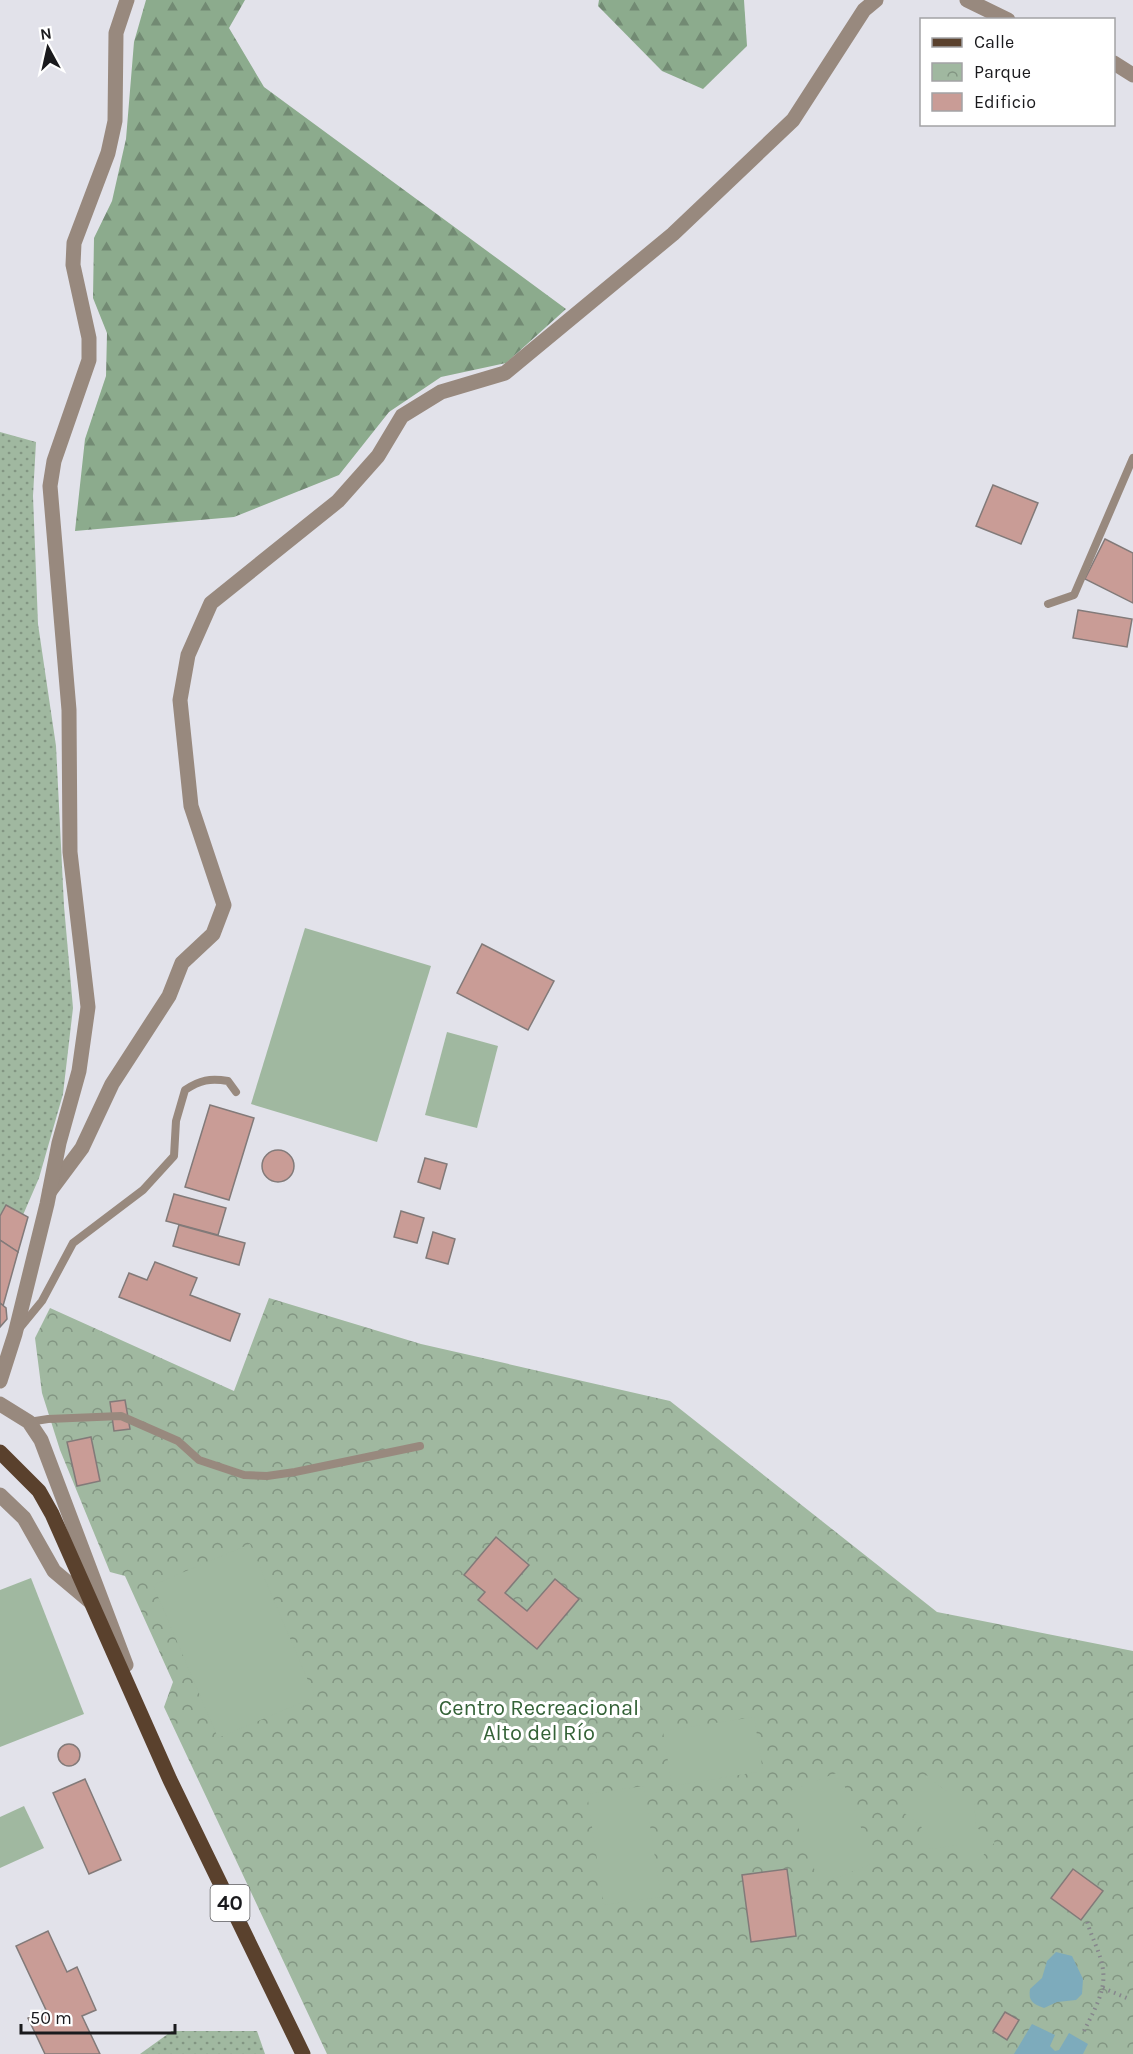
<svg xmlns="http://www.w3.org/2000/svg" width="1133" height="2054" viewBox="0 0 1133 2054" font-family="Karla,sans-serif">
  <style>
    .grass { fill: url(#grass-dots) }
    .forest { fill: url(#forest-firs) }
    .park { fill: url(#park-crowns) }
    .pitch { fill: #a0b8a0 }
    .water { fill: #7dabbc }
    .building { fill: #c99c96; stroke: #827a79; stroke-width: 1.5 }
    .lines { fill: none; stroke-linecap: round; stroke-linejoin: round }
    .path { stroke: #86868c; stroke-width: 4; stroke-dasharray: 1.5 4.5; stroke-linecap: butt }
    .service { stroke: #98897e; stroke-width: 8 }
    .minor { stroke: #98897e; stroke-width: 15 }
    .primary { stroke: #5a412d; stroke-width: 15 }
    .labels { text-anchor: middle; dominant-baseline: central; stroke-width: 6; stroke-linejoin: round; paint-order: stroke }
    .shield { fill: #fff; stroke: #5f5f61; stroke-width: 1.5 }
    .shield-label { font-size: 21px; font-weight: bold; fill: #1a1a1d }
    .park-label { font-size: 22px; fill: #346237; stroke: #fff }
  </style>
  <defs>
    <pattern id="grass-dots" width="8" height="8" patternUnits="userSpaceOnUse" patternTransform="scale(1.5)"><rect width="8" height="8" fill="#a0b8a0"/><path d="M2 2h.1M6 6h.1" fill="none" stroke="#829582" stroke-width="1.8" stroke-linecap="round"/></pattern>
    <pattern id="forest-firs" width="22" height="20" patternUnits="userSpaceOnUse" patternTransform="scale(1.5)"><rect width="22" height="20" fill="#8cab8d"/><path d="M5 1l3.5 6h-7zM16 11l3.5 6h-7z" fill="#728a73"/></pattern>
    <pattern id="park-crowns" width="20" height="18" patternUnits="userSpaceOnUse" patternTransform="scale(1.5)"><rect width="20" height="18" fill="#a0b8a0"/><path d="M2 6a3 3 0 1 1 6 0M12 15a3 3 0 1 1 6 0" fill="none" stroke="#829582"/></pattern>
  </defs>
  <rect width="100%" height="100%" fill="#e2e2ea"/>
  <g class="grass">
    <path d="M0 432 36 442 33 496 38 624 56 746 64 906 73 1008 63 1094 39 1178 23 1215 6 1206 0 1215Z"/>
    <path d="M172 2031H257L265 2054H140Z"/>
  </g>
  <g class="forest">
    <path d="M146 0H245L229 28 264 87 566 309 506 363 441 377 389 412 339 475 234 517 75 531 85 439 106 376 107 333 93 298 94 238 112 201 126 139 134 42Z"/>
    <path d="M599 0H744L747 46 703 89 662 71 598 6Z"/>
  </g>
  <path class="park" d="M269 1298 421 1344 670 1401 937 1612 1133 1651V2054H327L164 1707 173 1682 125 1576 110 1572 60 1450 42 1393 35 1338 50 1308 234 1391Z"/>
  <g class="pitch">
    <path d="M305 928 431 966 377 1142 251 1104Z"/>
    <path d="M447 1032 498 1046 477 1128 425 1115Z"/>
    <path d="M250 1544 315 1697 218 1738 153 1585Z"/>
    <path d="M31 1578 84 1714 0 1747V1590Z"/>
    <path d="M754 1717 763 1771 672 1786 663 1731Z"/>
    <path d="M839 1772 875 1863 820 1884 785 1793Z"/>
    <path d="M926 1775 950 1794 974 1800 976 1827 995 1842 978 1861 959 1845 930 1849 921 1826 899 1809Z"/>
    <path d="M644 1786 661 1897 604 1905 587 1794Z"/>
    <path d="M24 1806 44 1848 0 1868V1817Z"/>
  </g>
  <g class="water">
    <path d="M1056 1952 1072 1956 1083 1979 1082 1994 1076 2000 1057 2002 1044 2008C1033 2004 1028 2001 1030 1989L1042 1978 1047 1961Z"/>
    <path d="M1032 2024 1055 2035 1050 2046 1055 2051 1059 2050 1069 2033 1088 2044 1083 2054H1014Z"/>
  </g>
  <g class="building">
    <path d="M993 485 1038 503 1021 544 976 526Z"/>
    <path d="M1105 539 1133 553V603L1085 579Z"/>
    <path d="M1078 610 1132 619 1127 647 1073 638Z"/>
    <path d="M482 944 554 981 528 1030 457 993Z"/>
    <path d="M210 1105 254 1118 229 1200 185 1187Z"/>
    <circle cx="278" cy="1166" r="16"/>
    <path d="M425 1158 447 1164 440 1189 418 1182Z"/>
    <path d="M174 1194 226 1208 218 1235 166 1221Z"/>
    <path d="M6 1205 28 1217 18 1252 0 1240V1216Z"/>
    <path d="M401 1211 424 1218 417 1243 394 1237Z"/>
    <path d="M179 1225 245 1243 239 1265 173 1246Z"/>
    <path d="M433 1232 455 1239 448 1264 426 1258Z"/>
    <path d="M0 1240 18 1252 3 1306 0 1303Z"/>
    <path d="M155 1262 197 1278 190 1295 240 1314 230 1341 119 1297 129 1273 147 1280Z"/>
    <path d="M0 1303 6 1308 7 1319 0 1327Z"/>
    <path d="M125 1400 130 1429 114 1431 110 1402Z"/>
    <path d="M91 1437 100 1481 77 1486 67 1442Z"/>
    <path d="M496 1537 529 1565 505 1593 527 1611 555 1579 579 1599 537 1649 478 1600 485 1592 464 1575Z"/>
    <circle cx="69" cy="1755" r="11"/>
    <path d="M85 1779 121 1860 89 1874 53 1793Z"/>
    <path d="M787 1869 796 1936 751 1942 742 1875Z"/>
    <path d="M1073 1869 1103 1891 1081 1920 1051 1898Z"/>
    <path d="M48 1931 67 1972 77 1967 96 2010 82 2016 100 2054H45L28 2018 46 2010 16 1946Z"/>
    <path d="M1005 2012 1019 2020 1007 2040 993 2031Z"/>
  </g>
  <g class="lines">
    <g class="path">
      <path d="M1103 1988 1129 1999"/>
      <path d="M1084 2031C1093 2012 1106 1992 1103 1970 1101 1953 1091 1937 1087 1921"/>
    </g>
    <g class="service">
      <path d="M1048 604 1074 595 1133 458"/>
      <path d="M19 1329 42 1301 73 1243 143 1190 174 1156 176 1121 185 1090C200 1080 210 1078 228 1081L236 1092"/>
      <path d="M29 1422 48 1419 121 1416 178 1441 199 1460 244 1475 267 1476 295 1472 420 1446"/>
    </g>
    <g class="minor">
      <path d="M967 0 1008 20"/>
      <path d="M1114 63 1133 75"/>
      <path d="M50 1191 82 1148 112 1084 169 996 182 963 213 934 224 905 191 806 180 700 188 655 211 603 338 501 378 456 402 416 441 392 505 373 673 234 793 120 864 10 876 0"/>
      <path d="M0 1381 15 1334 47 1204 59 1143 79 1071 88 1007 70 852 69 710 50 486 54 461 89 360V338L73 265 74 243 108 153 115 121 116 33 127 0"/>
      <path d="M0 1404 29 1422 41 1440 126 1665"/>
      <path d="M0 1495 24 1518 54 1571 92 1603"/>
    </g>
    <path class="primary" d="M0 1452 39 1491 52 1514 170 1780 303 2054"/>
  </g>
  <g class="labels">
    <rect class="shield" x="210.5" y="1885" width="39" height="36" rx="4.5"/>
    <g class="shield-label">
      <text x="230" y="1903">40</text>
    </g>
    <g class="park-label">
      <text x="539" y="1708">Centro Recreacional<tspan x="539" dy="25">Alto del Río</tspan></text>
    </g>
  </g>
  <rect x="920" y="18" width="195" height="108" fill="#ffffff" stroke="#a3a3a5" stroke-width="1.5"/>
  <rect x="932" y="38" width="30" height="9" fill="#5a412d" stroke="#a3a3a5" stroke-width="1.5"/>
  <text x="974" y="48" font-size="18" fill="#1a1a1d">Calle</text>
  <rect x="932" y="63" width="30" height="18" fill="url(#park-crowns)" stroke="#a3a3a5" stroke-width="1.5"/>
  <text x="974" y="78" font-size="18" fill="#1a1a1d">Parque</text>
  <rect x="932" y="93" width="30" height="18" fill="#c99c96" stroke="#a3a3a5" stroke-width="1.5"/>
  <text x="974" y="108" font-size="18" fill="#1a1a1d">Edificio</text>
  <g transform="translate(48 48) rotate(352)" stroke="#ffffff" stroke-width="4.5" paint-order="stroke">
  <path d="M0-4.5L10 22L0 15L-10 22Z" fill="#1a1a1d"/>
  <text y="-9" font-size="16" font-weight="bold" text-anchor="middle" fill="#1a1a1d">N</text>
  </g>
  <path d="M21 2024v9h154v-9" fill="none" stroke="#1a1a1d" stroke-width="3"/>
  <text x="30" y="2024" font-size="18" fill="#1a1a1d" stroke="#ffffff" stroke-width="4.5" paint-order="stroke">50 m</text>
</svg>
